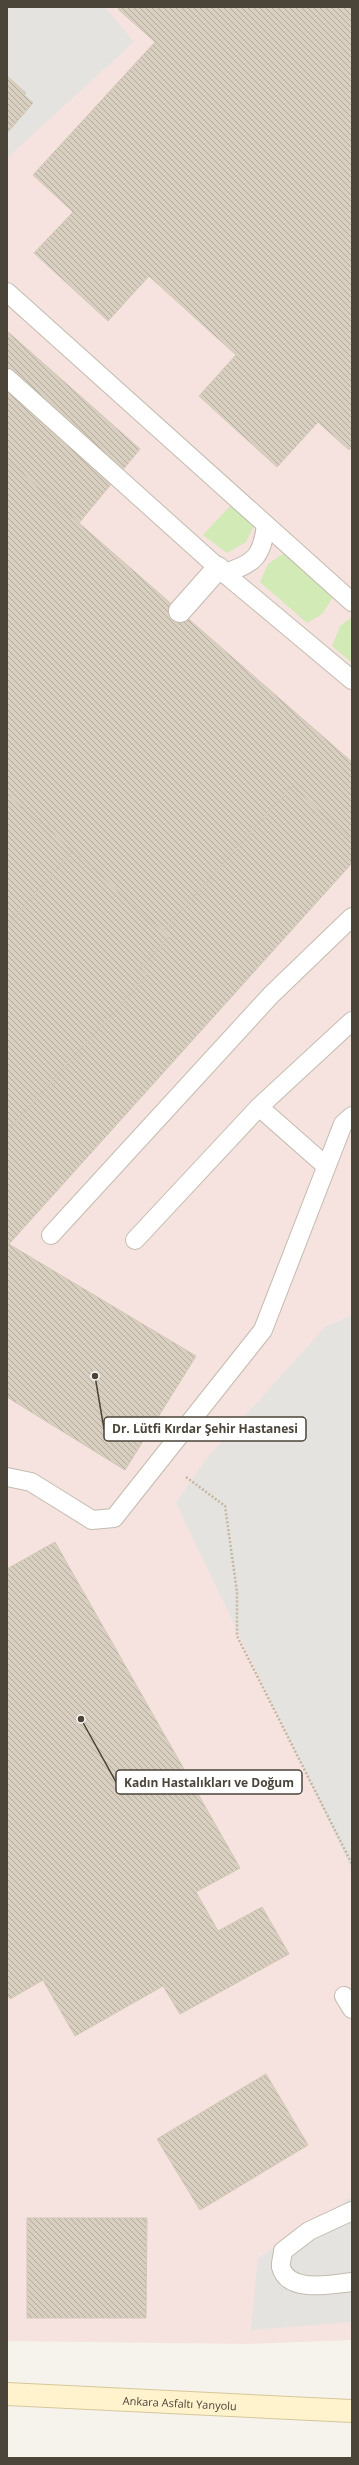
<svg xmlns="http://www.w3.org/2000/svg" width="359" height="2465" viewBox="0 0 359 2465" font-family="'Open Sans',sans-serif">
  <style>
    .medical { fill: #f6e3e0 }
    .green { fill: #d2eab5 }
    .parking { fill: #e5e3e0 }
    .building { fill: url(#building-back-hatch); stroke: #d3c7b4 }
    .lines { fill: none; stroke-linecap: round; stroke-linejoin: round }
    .lane-casing { stroke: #c2bbae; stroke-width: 20 }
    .street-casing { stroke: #c2bbae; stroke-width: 24 }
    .secondary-casing { stroke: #d6c79b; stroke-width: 24 }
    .path { stroke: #c4b79f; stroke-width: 2.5; stroke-dasharray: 2 2; stroke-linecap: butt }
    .lane { stroke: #fff; stroke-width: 18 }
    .street { stroke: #fff; stroke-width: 22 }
    .secondary { stroke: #fff3cd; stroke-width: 22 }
    .labels { text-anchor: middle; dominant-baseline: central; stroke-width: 4; stroke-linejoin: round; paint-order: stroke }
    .street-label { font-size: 11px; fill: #4b4439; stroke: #fff }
    .leader { fill: none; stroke: #4b4439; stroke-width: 1.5 }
    .callout-dot { fill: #4b4439; stroke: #fff; stroke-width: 1.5 }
    .callout { fill: #fff; stroke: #4b4439; stroke-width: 1.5 }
    .callout-label { font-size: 12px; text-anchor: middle; font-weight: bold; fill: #4b4439 }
  </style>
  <defs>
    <pattern id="building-back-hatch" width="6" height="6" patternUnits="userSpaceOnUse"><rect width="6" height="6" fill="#d8cfc1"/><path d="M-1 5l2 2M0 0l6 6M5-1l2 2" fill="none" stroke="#b1aa9e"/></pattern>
  </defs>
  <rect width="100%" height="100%" fill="#f6f3ec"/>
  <path class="medical" d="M7 7H352V2340L246 2344 7 2341Z"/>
  <g class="green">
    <path d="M232 504 254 526 246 542 227 553 203 535Z"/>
    <path d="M284 553 333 597 322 614 307 623 260 582 268 564Z"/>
    <path d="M352 617V663L332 646 340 626Z"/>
  </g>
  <g class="parking">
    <path d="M7 7H105L134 42 7 158Z"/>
    <path d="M352 1315V1870L176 1503 206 1459 325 1327Z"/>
    <path d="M352 2197V2322L251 2330 258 2258Z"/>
  </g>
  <g class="building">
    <path d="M120 7H352V447L349 450 318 422 277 467 199 396 236 355 149 276 108 321 34 253 73 212 33 175 155 42 118 9Z"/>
    <path d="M7 76 26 93 24 95 33 103 7 133Z"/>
    <path d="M7 331 140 449 79 523 7 460Z"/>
    <path d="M7 460 352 762V840L292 786 163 931 7 794Z"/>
    <path d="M292 786 352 840V863L9 1244 7 1243V1131L147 975 141 968 169 937 163 931Z"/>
    <path d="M7 794 73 851 7 926Z"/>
    <path d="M73 851 169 937 141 968 147 975 7 1131V926Z"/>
    <path d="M7 1243 196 1356 125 1470 7 1397Z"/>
    <path d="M55 1542 240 1868 196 1892 218 1931 262 1907 289 1954 180 2014 163 1986 75 2036 43 1980 10 1999 7 1994V1569Z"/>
    <path d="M266 2074 308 2145 200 2210 157 2139Z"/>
    <path d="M27 2218H147L146 2318H27Z"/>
  </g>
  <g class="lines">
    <g class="lane-casing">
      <g id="lane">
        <path d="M7 292 352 602"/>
        <path d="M7 378 224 573 352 680"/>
        <path d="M224 573C254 564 262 557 266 525"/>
        <path d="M259 1107 326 1166"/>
        <path d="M51 1235 271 995 352 917"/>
        <path d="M135 1240 259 1107 352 1021"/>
        <path d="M7 1477 31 1482 92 1520 114 1518 263 1330 343 1124 352 1116"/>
        <path d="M344 1996 352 2009"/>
        <path d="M352 2211 309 2231 283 2251C283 2255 280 2263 281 2267 288 2294 332 2284 352 2282"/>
      </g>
    </g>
    <g class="street-casing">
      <path id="street" d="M180 611 218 568"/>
    </g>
    <g class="secondary-casing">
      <g id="secondary">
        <path id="s1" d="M7 2394 352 2411"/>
      </g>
    </g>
    <path class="path" d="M186 1477 225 1506 237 1592V1636L352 1864"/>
    <use href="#lane" class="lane"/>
    <use href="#street" class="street"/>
    <use href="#secondary" class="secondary"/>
  </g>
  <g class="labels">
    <g class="street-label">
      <text stroke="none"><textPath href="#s1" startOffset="173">Ankara Asfaltı Yanyolu</textPath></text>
    </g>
  </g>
  <path class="leader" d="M95 1376L104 1429M81 1719L116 1782"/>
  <g class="callout-dot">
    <circle cx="95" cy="1376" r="4"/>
    <circle cx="81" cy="1719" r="4"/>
  </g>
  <g class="callout">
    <rect x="104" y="1417" width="202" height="24" rx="4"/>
    <rect x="116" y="1770" width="186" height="24" rx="4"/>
  </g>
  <g class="callout-label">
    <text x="205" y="1433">Dr. Lütfi Kırdar Şehir Hastanesi</text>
    <text x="209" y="1787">Kadın Hastalıkları ve Doğum</text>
  </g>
  <rect width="359" height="2465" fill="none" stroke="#4b4439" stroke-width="16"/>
</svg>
